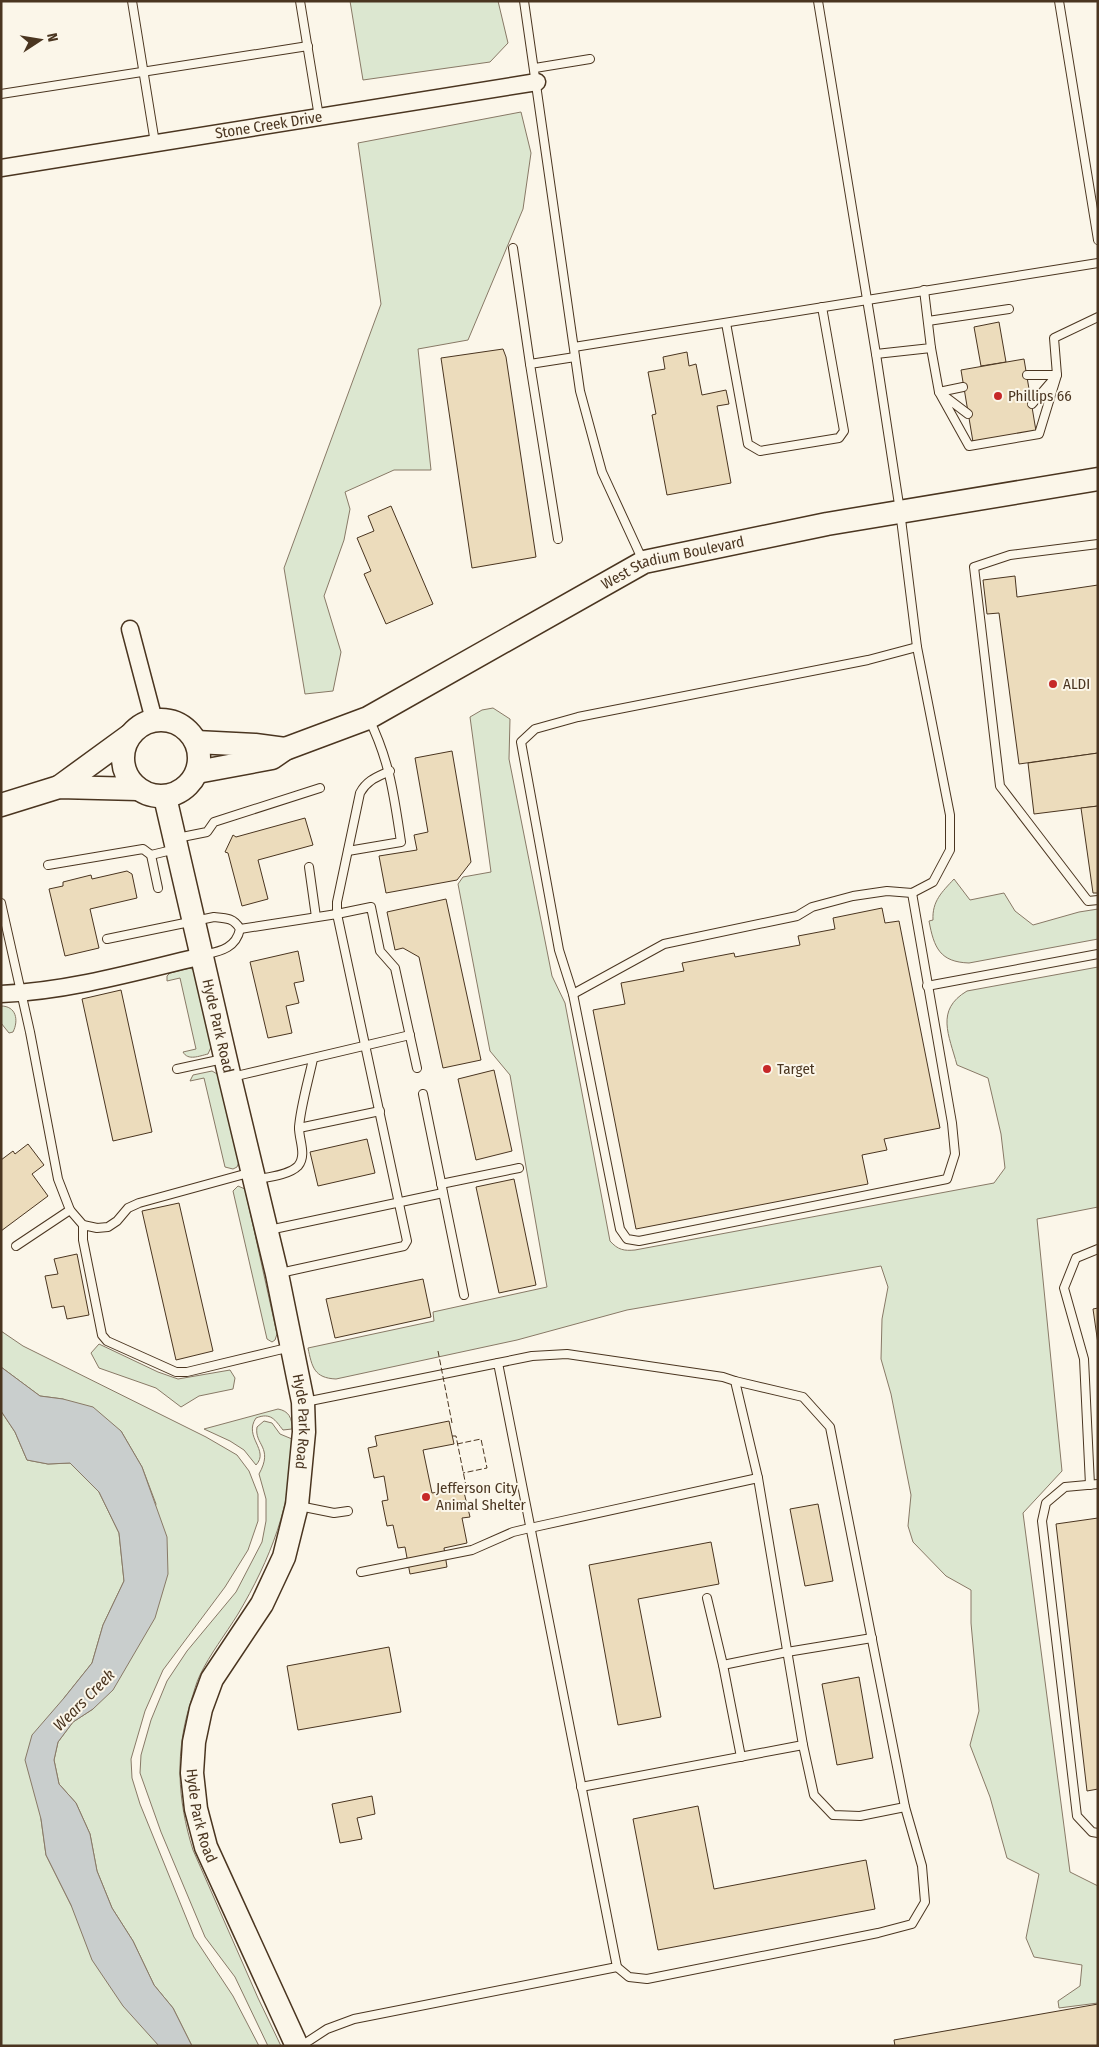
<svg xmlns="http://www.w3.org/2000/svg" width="1099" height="2047" viewBox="0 0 1099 2047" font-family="'Fira Sans Condensed',sans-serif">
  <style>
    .green { fill: #dce7d0; stroke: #887966 }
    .water { fill: #c9cecd; stroke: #887966 }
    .building { fill: #ecdcbc; stroke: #4a3520 }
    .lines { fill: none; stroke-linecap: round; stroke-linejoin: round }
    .lane-casing { stroke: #4a3520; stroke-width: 10 }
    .street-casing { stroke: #4a3520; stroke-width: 19 }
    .secondary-casing { stroke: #4a3520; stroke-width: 25 }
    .lane { stroke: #fbf6e9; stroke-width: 8 }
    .street { stroke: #fbf6e9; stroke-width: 16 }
    .secondary { stroke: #fbf6e9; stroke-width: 22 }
    .fence { stroke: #4a3520; stroke-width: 1; stroke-dasharray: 6 2.5; stroke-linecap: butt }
    .poi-dot { fill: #c62828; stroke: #fbf6e9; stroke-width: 2 }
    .labels { text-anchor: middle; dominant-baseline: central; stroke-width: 4; stroke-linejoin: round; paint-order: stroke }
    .street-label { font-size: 15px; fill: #4a3520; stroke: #fbf6e9 }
    .poi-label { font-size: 15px; fill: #4a3520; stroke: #fbf6e9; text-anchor: start }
    .water-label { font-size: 16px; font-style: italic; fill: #4a3520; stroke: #fbf6e9 }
  </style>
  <rect width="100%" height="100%" fill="#fbf6e9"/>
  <g class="green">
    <path d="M350 1H498L508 43 490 62 363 80Z"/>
    <path d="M521 112 531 153 523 209 468 340 418 349 431 470H394L345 492 350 509 344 540 324 596 341 652 333 691 305 694 284 568 381 304 358 143Z"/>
    <path d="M493 708 510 719 509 759 552 976 565 1003 610 1241C618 1250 624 1251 635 1250L994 1183 1005 1168 1001 1134 988 1078 957 1065C949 1035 935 1010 967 991L1098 967V1207L1037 1219 1062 1471 1023 1513 1070 1872 1098 1886V2003L1059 2008 1058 2001 1080 1986 1082 1965 1034 1957 1026 1938 1039 1874 1007 1858 990 1797 970 1745 979 1711 971 1623V1590L946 1576 913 1542 908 1526 911 1495 891 1394 881 1359 882 1319 888 1287 881 1266 627 1310 517 1340 336 1379C314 1378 312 1367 308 1348L434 1321 433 1312 547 1287 510 1075 490 1051 458 884 463 877 491 872 470 717 482 710Z"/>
    <path d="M954 879 970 900 1004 893 1015 911 1033 925 1079 912 1098 909V939L969 963C940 962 934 948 929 921L933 920C932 901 942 892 954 879Z"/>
    <path d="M190 968 194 970 212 1045 208 1054C199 1056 188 1061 183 1052L196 1049 180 978 167 981V976L170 973Z"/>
    <path d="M1 1006C16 1006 19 1020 13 1032L9 1033 1 1023Z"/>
    <path d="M212 1071 219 1075 239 1162 237 1167 233 1169 225 1167 204 1078 190 1081 193 1075Z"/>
    <path d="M238 1186 245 1189 277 1334 275 1340 272 1342 267 1339 233 1191Z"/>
    <path d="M1 1331 23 1346 206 1437 237 1455 249 1471 258 1494V1521L248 1550 225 1587 163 1670 145 1711 131 1759 132 1778 140 1804 194 1937 233 1996 259 2046H192L173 2008 154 1985 133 1941 112 1908 97 1871 90 1834 76 1803 59 1784 54 1760 58 1742 73 1722 93 1709 156 1504 142 1467 121 1431 63 1399 40 1396 1 1367Z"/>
    <path d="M99 1344 158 1372 178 1379 230 1370 235 1378 233 1389 199 1396 181 1407 156 1388 99 1368 91 1353Z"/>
    <path d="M278 1409C289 1411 292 1418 292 1429L283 1430C275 1420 271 1412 256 1418 243 1437 270 1450 256 1465L244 1450 230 1441 204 1429Z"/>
    <path d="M1 1411 15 1432 27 1460 48 1464 70 1463 99 1492 119 1533 124 1581 103 1625 92 1663 64 1698 41 1819 46 1855 71 1905 159 2046H1Z"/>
    <path d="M264 1421 272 1423 280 1434 292 1439C293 1503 270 1560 238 1614 225 1635 210 1654 200 1675 196 1683 194 1692 191 1701 175 1751 177 1799 193 1850L258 1998 281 2046H268L235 1977 205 1937 161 1832 140 1773 141 1755 151 1720 167 1681 187 1651 236 1592 262 1542 266 1521V1499L259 1474C274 1447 254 1445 257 1427Z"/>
  </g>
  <path class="water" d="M1 1367 40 1396 63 1399 93 1407 121 1431 142 1467 167 1537 168 1574 155 1618 113 1690 93 1709 73 1722 58 1742 54 1760 59 1784 76 1803 90 1834 97 1871 112 1908 133 1941 154 1985 173 2008 192 2046H159L123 2006 92 1960 71 1905 46 1855 41 1819 25 1760 32 1735 64 1698 92 1663 103 1625 124 1581 119 1533 99 1492 70 1463 48 1464 27 1460 15 1432 1 1411Z"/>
  <g class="building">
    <path d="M999 322 1006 362 981 366 974 327Z"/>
    <path d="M503 349 506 357 536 557 472 568 441 358Z"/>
    <path d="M687 352 689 366 696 364 702 395 726 390 729 404 717 406 731 483 667 495 652 415 656 414 648 372 665 369 663 357Z"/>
    <path d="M1024 359 1036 431 973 442 961 370Z"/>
    <path d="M391 506 433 604 386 624 364 574 371 571 357 538 374 531 368 516Z"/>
    <path d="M1015 576 1017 597 1098 585V753L1019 764 999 613 987 614 983 580Z"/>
    <path d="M452 751 471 862 457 880 386 893 379 856 417 850 414 835 428 832 415 758Z"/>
    <path d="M1098 753V806L1034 814 1028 763Z"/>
    <path d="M1098 806V893H1093L1081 808Z"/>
    <path d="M305 818 313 845 258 860 268 899 242 906 228 853 225 852 233 835 236 837Z"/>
    <path d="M127 871 132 874 137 898 90 909 99 948 65 956 49 889 63 886V882L91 875 92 879Z"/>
    <path d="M446 899 481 1060 443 1068 419 957 403 948 395 950 387 912Z"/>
    <path d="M882 908 885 923 899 921 940 1128 884 1139 887 1150 862 1155 868 1184 636 1229 593 1010 625 1004 621 983 684 971 682 963 734 953 735 957 800 945 798 936 835 929 833 918Z"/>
    <path d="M298 951 304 981 294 983 299 1003 286 1006 292 1033 268 1038 250 962Z"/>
    <path d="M121 990 152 1132 113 1141 82 999Z"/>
    <path d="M494 1070 512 1151 476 1160 458 1079Z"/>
    <path d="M367 1139 375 1173 318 1186 310 1152Z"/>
    <path d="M28 1144 44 1165 32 1174 48 1196 1 1231V1160L13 1151 15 1154Z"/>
    <path d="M514 1179 536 1285 499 1293 476 1187Z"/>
    <path d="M179 1203 213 1351 176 1360 142 1211Z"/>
    <path d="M77 1254 89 1315 67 1319 64 1306 52 1308 45 1276 58 1274 54 1259Z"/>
    <path d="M423 1279 431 1317 335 1338 326 1299Z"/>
    <path d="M1098 1308V1344L1093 1309Z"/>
    <path d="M449 1421 454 1444 423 1450 432 1493 463 1488 470 1517 462 1518 467 1543 444 1548 447 1567 410 1574 405 1547 398 1548 393 1525 387 1526 382 1501 388 1500 384 1476 374 1478 368 1448 377 1446 375 1436Z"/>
    <path d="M818 1504 833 1581 805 1586 790 1509Z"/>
    <path d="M1098 1518V1789L1087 1791 1056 1524Z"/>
    <path d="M711 1542 719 1584 638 1599 661 1717 618 1725 589 1565Z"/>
    <path d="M389 1647 401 1712 298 1730 287 1666Z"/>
    <path d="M859 1677 873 1758 837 1765 822 1684Z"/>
    <path d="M372 1796 375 1814 357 1818 362 1839 340 1843 332 1804Z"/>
    <path d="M698 1806 714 1889 866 1860 875 1909 658 1950 633 1819Z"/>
    <path d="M1098 2004V2046H895L894 2040Z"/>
  </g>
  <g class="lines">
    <g class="lane-casing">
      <g id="lane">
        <path d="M132 1 155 143"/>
        <path d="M300 1 319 117"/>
        <path d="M524 1 580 391 602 472 643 561"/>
        <path d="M1059 1 1098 240"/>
        <path d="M535 68 590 59"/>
        <path d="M1 94 308 46"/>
        <path d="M513 248 530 364"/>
        <path d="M928 321 1009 309"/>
        <path d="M726 323 748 444 760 451 839 438 844 431 822 307"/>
        <path d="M574 347 1098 263"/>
        <path d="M931 348 939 392 963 387"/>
        <path d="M876 354 931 348 924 290"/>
        <path d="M1027 375H1057L1032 404"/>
        <path d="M968 414 939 392 969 446 1039 434 1057 375 1054 338 1098 317"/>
        <path d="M558 539 530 364 575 357"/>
        <path d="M1098 544 1010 555 974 567 1000 786 1088 901 1098 900"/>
        <path d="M390 771C377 777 367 780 360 793L337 902V914L371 907 380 951 395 968 417 1068"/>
        <path d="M177 838 207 832 214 822 320 788"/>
        <path d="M348 851 401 842C394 796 390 762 369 719"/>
        <path d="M151 855 176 849"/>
        <path d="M48 865 143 849 151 855 158 888"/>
        <path d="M309 867 316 917"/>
        <path d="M912 893 952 1123 955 1154 947 1179 639 1241 627 1239 620 1229 573 994 559 950 521 742 535 729 578 717 868 660 917 647"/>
        <path d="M1 903 30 1032 58 1179 70 1210 83 1225 97 1228 108 1227 117 1221 128 1208 139 1203 252 1172"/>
        <path d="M240 929 337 914 407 1241 404 1246 280 1273"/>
        <path d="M107 939 214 917C226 918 234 918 240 929 236 948 221 951 204 955"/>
        <path d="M927 986 1098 954"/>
        <path d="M573 994 664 944 797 916 812 907 853 896 887 891 912 893 933 882 950 850V815L917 647 900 511 876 354 818 1"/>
        <path d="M177 1069 223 1059"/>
        <path d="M232 1077 410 1035"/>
        <path d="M423 1094 464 1295"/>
        <path d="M299 1128 380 1111"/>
        <path d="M258 1179C269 1177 289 1175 298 1166 307 1155 299 1140 299 1128 300 1109 309 1078 313 1059"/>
        <path d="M441 1184 519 1168"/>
        <path d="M83 1225V1240L102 1335 107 1341 176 1372H187L291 1347"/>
        <path d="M269 1230 443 1193"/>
        <path d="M16 1246 70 1210"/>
        <path d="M498 1363 532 1356 567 1354 723 1377 735 1381 758 1478"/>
        <path d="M735 1381 803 1397 830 1427 905 1807"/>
        <path d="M1098 1484 1065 1487 1046 1503 1042 1521 1077 1816 1092 1832 1098 1833"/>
        <path d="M1090 1485 1084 1359 1064 1288 1076 1258 1098 1249"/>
        <path d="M299 1506 334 1513 348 1511"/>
        <path d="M361 1572 472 1550 513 1532 530 1528 758 1478 803 1745 581 1787"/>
        <path d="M707 1598 723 1665"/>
        <path d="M741 1757 723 1665 787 1652 872 1638"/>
        <path d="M617 1967 629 1977 647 1979 878 1933 912 1924 925 1902 922 1866 905 1807 860 1816 833 1815 814 1795 803 1745"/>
        <path d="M301 2046 327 2029 354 2019 617 1967 498 1363 305 1402"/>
      </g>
    </g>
    <g class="street-casing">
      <g id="street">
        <path id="s1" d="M1 168 537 82"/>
        <path d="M130 629 154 720"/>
        <path d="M1 994C69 991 136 972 202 956"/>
      </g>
    </g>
    <g class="secondary-casing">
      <g id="secondary">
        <circle cx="161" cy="758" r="38"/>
        <path d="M196 742 255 745 285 749"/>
        <path id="s2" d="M197 772 272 758 285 749 368 718 644 562 827 524 1098 479"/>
        <path d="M59 787 129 736"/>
        <path id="s3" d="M165 797 230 1078 277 1274 303 1402 304 1432 297 1505 284 1557 262 1604 212 1679 201 1709 194 1742 192 1773 196 1809 206 1847 297 2046"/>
        <path d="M1 805 59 787 138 789"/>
      </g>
    </g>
    <use href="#lane" class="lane"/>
    <use href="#street" class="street"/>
    <use href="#secondary" class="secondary"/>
    <g class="fence">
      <path d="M438 1351 452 1423"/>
      <path d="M452 1436H456L467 1491 464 1492"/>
      <path d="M457 1444 481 1439 487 1468 463 1473"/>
    </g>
  </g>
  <g class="poi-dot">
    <circle cx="998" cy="396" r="5"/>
    <circle cx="1053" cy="684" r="5"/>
    <circle cx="767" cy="1069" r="5"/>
    <circle cx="426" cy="1497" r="5"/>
  </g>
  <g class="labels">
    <g class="street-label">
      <text stroke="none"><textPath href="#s1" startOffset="271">Stone Creek Drive</textPath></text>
      <text stroke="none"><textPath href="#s2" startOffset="525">West Stadium Boulevard</textPath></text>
      <text stroke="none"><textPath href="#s3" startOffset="235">Hyde Park Road</textPath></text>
      <text stroke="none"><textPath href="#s3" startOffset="640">Hyde Park Road</textPath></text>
      <text stroke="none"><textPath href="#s3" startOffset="1060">Hyde Park Road</textPath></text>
    </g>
    <g class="poi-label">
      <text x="1008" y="396">Phillips 66</text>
      <text x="1063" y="684">ALDI</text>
      <text x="777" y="1069">Target</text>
      <text x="436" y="1488">Jefferson City<tspan x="436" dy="17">Animal Shelter</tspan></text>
    </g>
    <g class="water-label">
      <text transform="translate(84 1700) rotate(-45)">Wears Creek</text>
    </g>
  </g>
  <rect width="1099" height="2047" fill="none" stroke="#4a3520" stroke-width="5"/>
  <g transform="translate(40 40) rotate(78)" stroke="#fbf6e9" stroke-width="4" paint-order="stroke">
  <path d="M0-4L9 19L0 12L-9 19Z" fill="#4a3520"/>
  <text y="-8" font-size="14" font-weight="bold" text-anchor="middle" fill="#4a3520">N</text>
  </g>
</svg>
